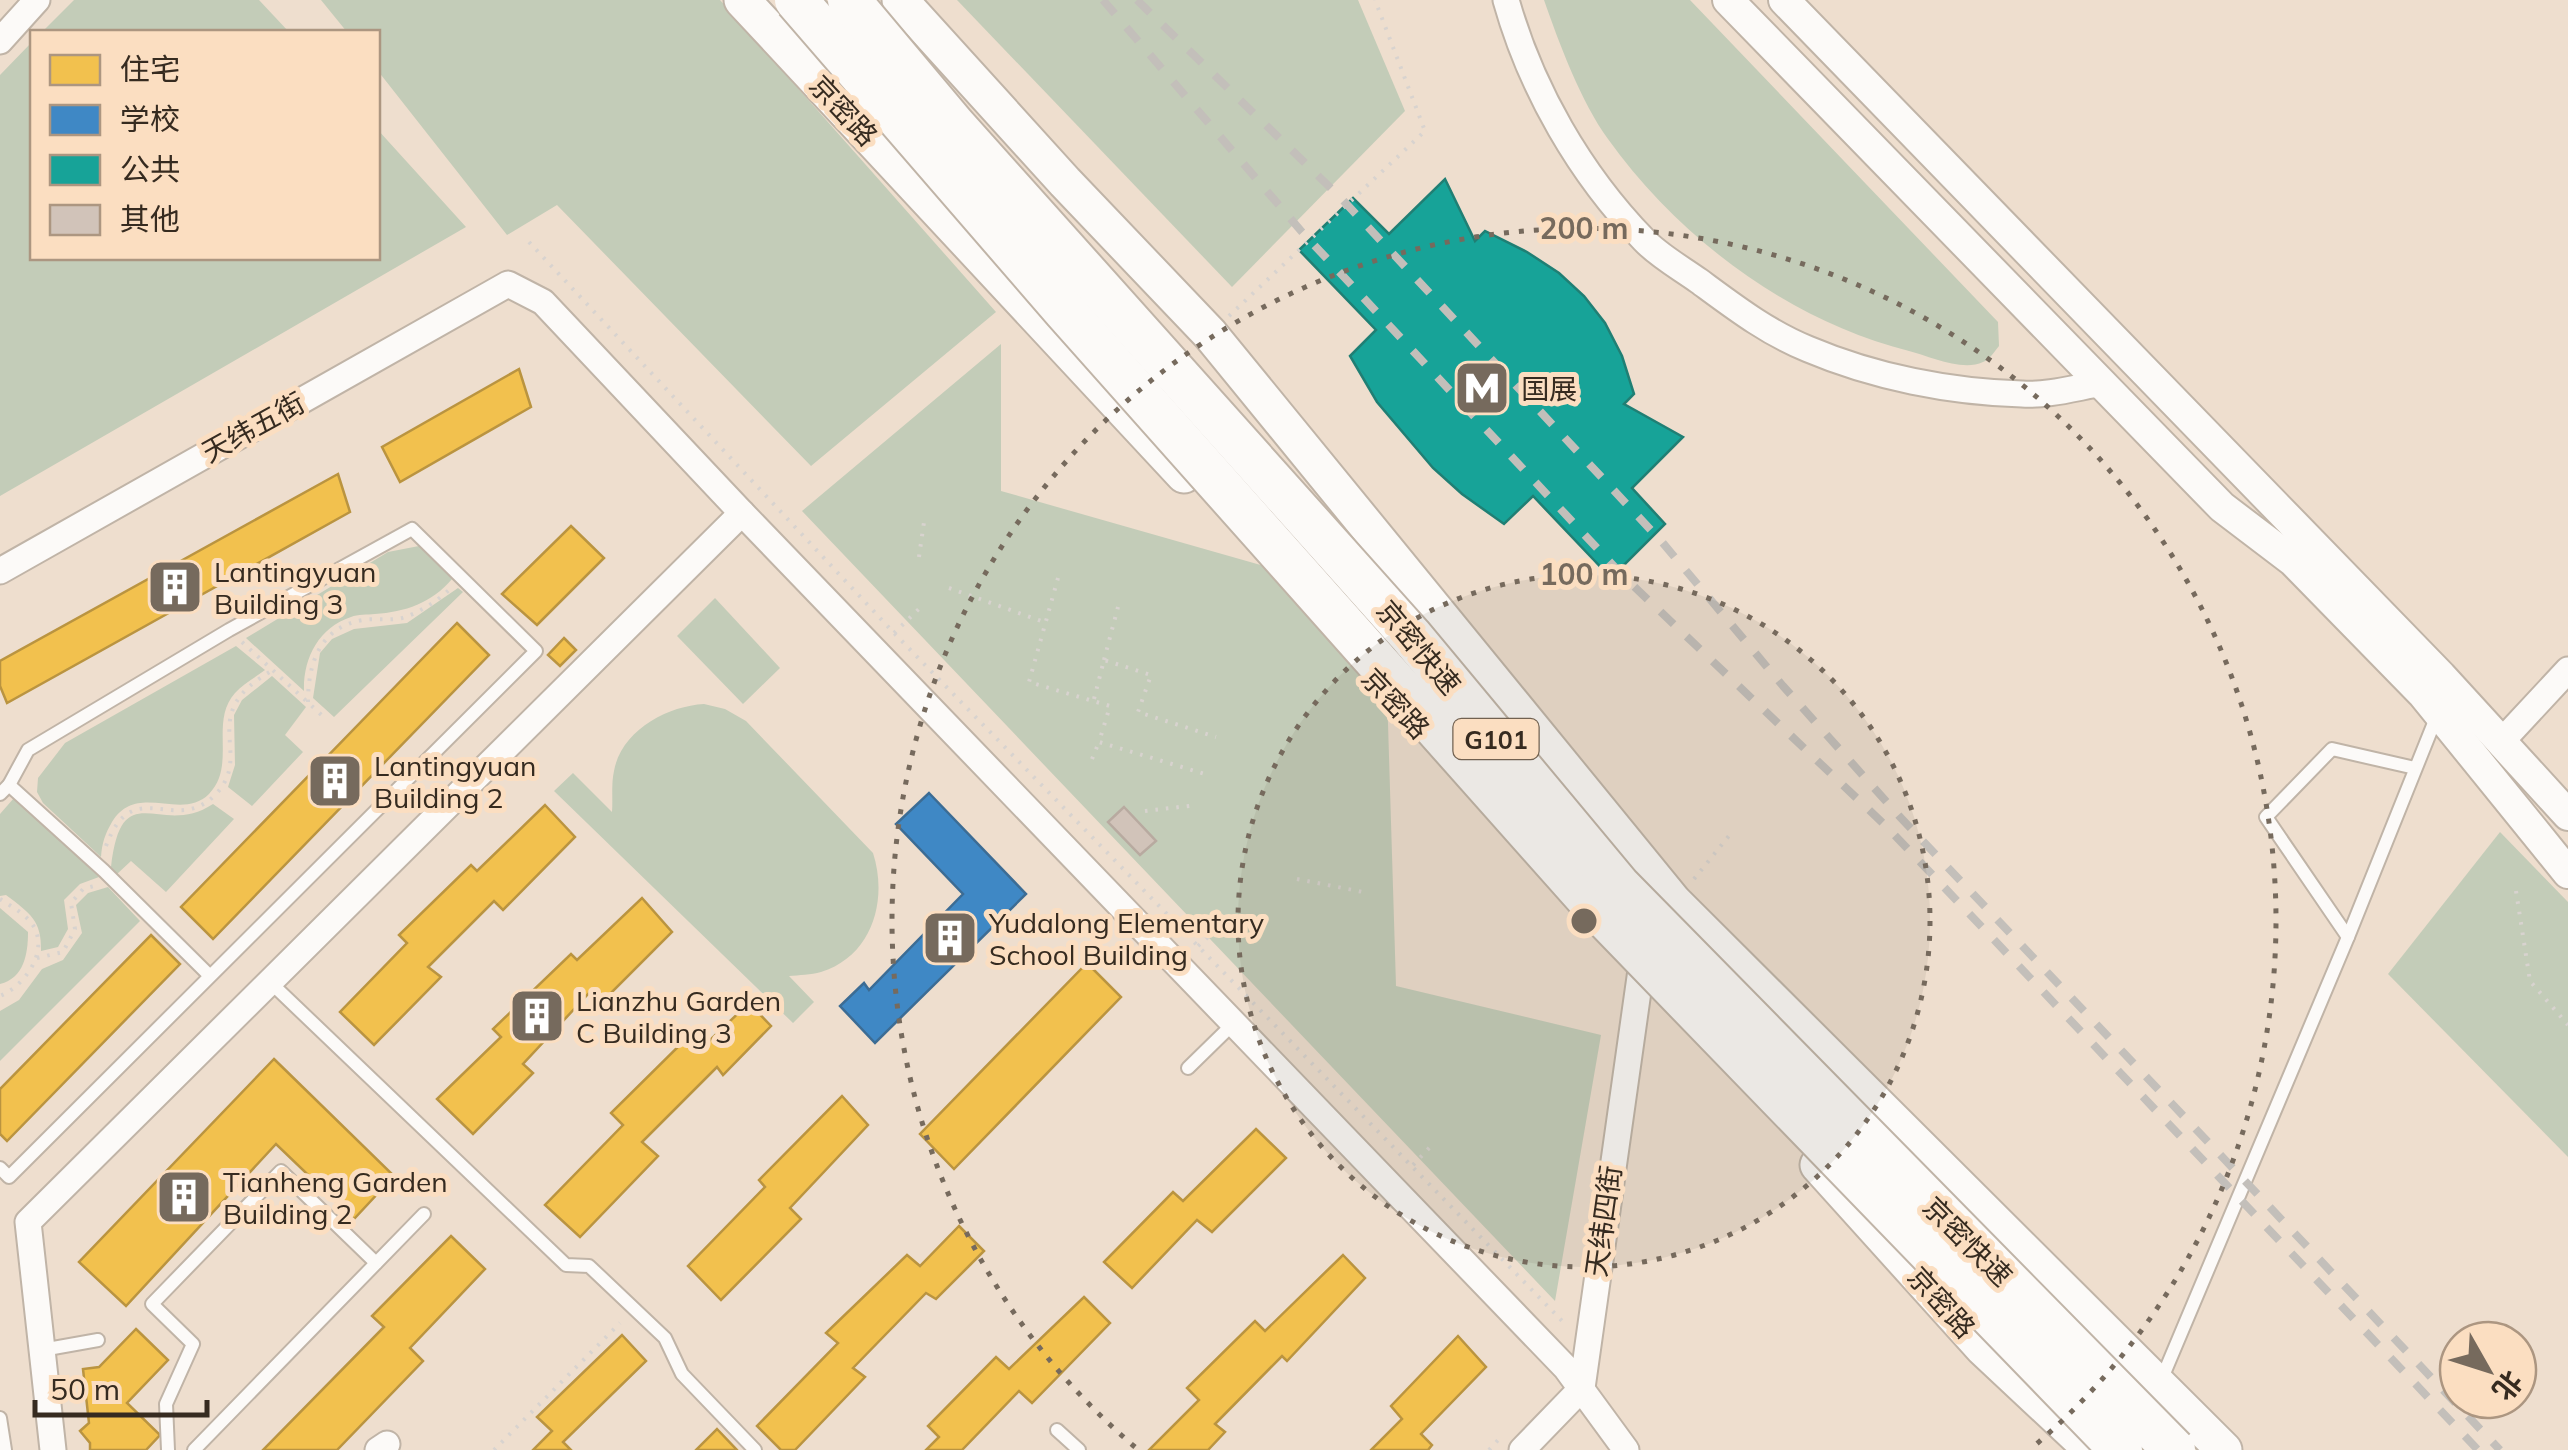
<svg xmlns="http://www.w3.org/2000/svg" width="2568" height="1450" viewBox="0 0 2568 1450" font-family="Mulish,'Noto Sans SC',sans-serif">
  <style>
    .green { fill: #c3ccb8 }
    .homes { fill: #f2c14e; stroke: #ba9440; stroke-width: 2.5 }
    .schools { fill: #3f88c5; stroke: #3c6c94; stroke-width: 2.5 }
    .public { fill: #17a398; stroke: #207f74; stroke-width: 2.5 }
    .building { fill: #d1c3b9; stroke: #b8aaa0; stroke-width: 2.5 }
    .lines { fill: none; stroke-linecap: round; stroke-linejoin: round }
    .service-casing { stroke: #c0b4a7; stroke-width: 16 }
    .minor-casing { stroke: #c0b4a7; stroke-width: 29 }
    .tertiary-casing { stroke: #c0b4a7; stroke-width: 34 }
    .secondary-casing { stroke: #c0b4a7; stroke-width: 39 }
    .path { stroke: #d8d3cf; stroke-width: 4; stroke-dasharray: 2.5 8; stroke-linecap: butt }
    .service { stroke: #fcfaf8; stroke-width: 12 }
    .minor { stroke: #fcfaf8; stroke-width: 25 }
    .tertiary { stroke: #fcfaf8; stroke-width: 30 }
    .secondary { stroke: #fcfaf8; stroke-width: 35 }
    .rail { stroke: #c3bfba; stroke-width: 8; stroke-dasharray: 18 18; stroke-linecap: butt }
    .trunk-bridge-casing { stroke: #c0b4a7; stroke-width: 46; stroke-linecap: butt }
    .trunk-bridge { stroke: #fcfaf8; stroke-width: 42 }
    .ring { fill: none; stroke: #766a5d; stroke-width: 5; stroke-dasharray: 5 10 }
    .labels { text-anchor: middle; dominant-baseline: central; stroke-width: 10; stroke-linejoin: round; paint-order: stroke }
    .shield { fill: #fbdec1; stroke: #716150; stroke-width: 2.5 }
    .shield-label { font-size: 25px; font-weight: bold; fill: #362b20 }
    .street-label { font-size: 28px; fill: #362b20; stroke: #fbdec1 }
    .poi-label { font-size: 28px; fill: #362b20; stroke: #fbdec1; text-anchor: start }
    .centre { fill: #766a5d; stroke: #fbdec1; stroke-width: 5 }
    .ring-label { font-size: 30px; text-anchor: middle; font-weight: bold; fill: #766a5d; stroke: #fbdec1; stroke-width: 10; stroke-linejoin: round; paint-order: stroke }
  </style>
  <rect width="100%" height="100%" fill="#eedece"/>
  <g class="green">
    <path d="M74 0H259L289 32H42Z"/>
    <path d="M321 0H720L996 312 811 466 557 205 507 235 378 71V32H347Z"/>
    <path d="M957 0H1358L1405 111 1232 287Z"/>
    <path d="M1544 0H1690L1998 322 1999 346C1995 351 1989 360 1983 362 1962 372 1929 356 1909 351 1789 321 1679 238 1608 139 1581 102 1559 43 1544 0Z"/>
    <path d="M32 42V258H378V130L466 227 0 496V75Z"/>
    <path d="M1001 344V491L1313 580 1386 658 1396 986 1601 1035 1555 1301 802 511Z"/>
    <path d="M419 546 452 579C432 603 405 612 375 614 367 615 358 614 351 617 318 628 303 659 304 691L246 638 388 552Z"/>
    <path d="M458 588 463 592 334 717 313 698 320 653 332 639 354 629 407 623Z"/>
    <path d="M715 598 780 668 743 704 677 636Z"/>
    <path d="M236 646 265 670C256 677 243 684 235 693 209 722 237 765 209 794 181 822 137 781 112 822 105 834 102 843 101 857L43 803 37 792 38 778 65 743Z"/>
    <path d="M272 676 306 707 285 735 303 752 252 806 228 787 235 765 234 715 242 700Z"/>
    <path d="M704 704 725 709 746 721 873 853C888 899 873 956 821 972 811 975 799 975 789 976L814 1002 793 1023 554 791 573 773 612 812C613 799 611 784 614 771 621 731 667 706 704 704Z"/>
    <path d="M14 798 99 877 80 884 64 900 68 929 58 947 41 951C42 921 30 913 6 895L0 896V814Z"/>
    <path d="M213 804 234 819 166 892 131 861 117 874 111 867C122 773 160 839 213 804Z"/>
    <path d="M2500 832 2568 902V1157L2388 974Z"/>
    <path d="M108 887 140 921 0 1061V1011L19 1000 42 969 63 960 82 933 76 905 88 893Z"/>
    <path d="M0 908 28 932C28 954 24 978 0 984Z"/>
  </g>
  <g class="homes">
    <path d="M519 369 531 407 400 482 382 447Z"/>
    <path d="M338 474 350 512 7 703 0 686V661Z"/>
    <path d="M571 526 604 558 537 625 502 594Z"/>
    <path d="M457 623 489 655 213 939 181 907Z"/>
    <path d="M564 638 576 650 560 666 548 655Z"/>
    <path d="M545 805 575 837 503 910 494 901 428 967 441 977 374 1045 340 1012 407 943 399 935 471 865 477 871Z"/>
    <path d="M642 898 672 932 601 1003 590 992 523 1064 533 1073 473 1134 437 1099 501 1037 493 1029 571 954 577 960Z"/>
    <path d="M151 935 180 964 7 1141 0 1134V1089Z"/>
    <path d="M1087 963 1121 997 954 1169 920 1134Z"/>
    <path d="M749 1003 771 1026 723 1075 717 1067 642 1142 658 1156 580 1237 545 1205 623 1125 611 1113 695 1030 708 1042Z"/>
    <path d="M274 1059 394 1176 354 1219 276 1144 126 1306 79 1262Z"/>
    <path d="M842 1096 868 1125 790 1208 801 1219 721 1300 688 1266 765 1187 759 1180Z"/>
    <path d="M1256 1129 1286 1158 1212 1232 1197 1220 1132 1288 1104 1262 1173 1192 1183 1201Z"/>
    <path d="M959 1226 984 1251 936 1299 926 1293 853 1368 865 1377 795 1450H781L757 1426 838 1343 826 1333 907 1255 920 1266Z"/>
    <path d="M451 1236 485 1269 410 1348 423 1361 337 1450H263L384 1327 372 1316Z"/>
    <path d="M1343 1255 1365 1278 1287 1361 1282 1356 1215 1424 1225 1432 1208 1450H1149L1199 1400 1187 1388 1255 1321 1265 1331Z"/>
    <path d="M1084 1297 1110 1323 1032 1403 1019 1391 962 1450H926L939 1437 928 1426 996 1357 1009 1369Z"/>
    <path d="M136 1329 168 1360 127 1403 160 1435 146 1450H90V1443L80 1431 89 1423 83 1369 99 1367Z"/>
    <path d="M622 1335 646 1361 563 1442 571 1450H533L552 1431 537 1417Z"/>
    <path d="M1458 1336 1486 1367 1421 1434 1432 1445 1428 1450H1371L1402 1419 1391 1406Z"/>
    <path d="M717 1429 737 1450H696Z"/>
  </g>
  <path class="schools" d="M929 793 1026 894 875 1043 840 1006 864 983 869 990 963 894 896 824Z"/>
  <path class="public" d="M1445 179 1475 241 1485 231 1527 252 1559 273 1584 296 1605 323 1622 356 1634 394 1624 404 1683 437 1632 488 1665 524 1611 578 1533 496 1504 524 1462 494 1433 468 1377 402 1350 356 1376 330 1299 250 1353 198 1389 234Z"/>
  <path class="building" d="M1124 807 1156 841 1140 855 1108 822Z"/>
  <g class="lines">
    <g class="service-casing">
      <g id="service">
        <path d="M0 794 9 785 104 871 209 975"/>
        <path d="M2348 937 2266 817 2332 749 2415 768"/>
        <path d="M270 982 566 1265 589 1266 665 1338 682 1374 755 1450"/>
        <path d="M1188 1068 1233 1024"/>
        <path d="M0 1168 9 1177 536 651 412 529 229 630 28 750 9 785"/>
        <path d="M42 1350 98 1340"/>
        <path d="M2160 1383 2348 937 2438 713"/>
        <path d="M0 1418 5 1450"/>
        <path d="M1057 1430 1079 1450"/>
        <path d="M168 1450 166 1404 193 1344 152 1304 281 1171 376 1263"/>
        <path d="M194 1450 424 1214"/>
      </g>
    </g>
    <g class="minor-casing">
      <g id="minor">
        <path d="M1506 0C1531 89 1580 174 1644 240 1659 256 1681 268 1699 281 1733 306 1768 333 1808 349 1874 377 1950 392 2022 394 2048 396 2078 387 2104 383"/>
        <path d="M0 41 37 0"/>
        <path d="M0 571 508 284 543 302 742 513 1566 1368 1626 1450"/>
        <path d="M2501 742 2568 670"/>
        <path d="M53 1450 28 1222 742 513"/>
        <path d="M378 1450 387 1444"/>
        <path d="M1522 1450 1582 1388 1641 970"/>
      </g>
    </g>
    <g class="tertiary-casing">
      <g id="tertiary">
        <path d="M1728 0 2222 507 2293 561 2423 694 2568 873"/>
        <path d="M1784 0 2441 676 2568 815"/>
      </g>
    </g>
    <g class="secondary-casing">
      <g id="secondary">
        <path d="M742 0 1184 475"/>
        <path d="M900 0 1065 182 1210 334 1674 902 2224 1450"/>
        <path d="M1818 1165 1983 1348 2092 1450"/>
      </g>
    </g>
    <g class="path">
      <path d="M529 242 894 633 1565 1324"/>
      <path d="M1229 316 1425 131 1375 0"/>
      <path d="M919 557 924 522"/>
      <path d="M1058 578 1029 682 1110 706 1099 742 1205 774"/>
      <path d="M949 588 1044 622"/>
      <path d="M894 633 922 606"/>
      <path d="M242 642 327 720"/>
      <path d="M1104 660 1118 607"/>
      <path d="M1094 699 1104 660 1151 675 1138 712 1216 737"/>
      <path d="M308 702C308 663 320 627 363 620 376 618 389 621 402 618 419 613 437 601 449 590"/>
      <path d="M1092 759 1099 742"/>
      <path d="M1145 811 1197 805"/>
      <path d="M106 846C133 773 174 836 215 795 256 753 193 715 273 670"/>
      <path d="M1297 879 1363 892"/>
      <path d="M1694 879 1732 832"/>
      <path d="M2516 891 2530 981 2568 1025"/>
      <path d="M0 899C12 907 30 916 36 931 46 957 22 987 0 996"/>
      <path d="M1198 946 1216 930"/>
      <path d="M37 958 63 952 75 929 71 903 83 889 94 886"/>
      <path d="M1413 1165 1432 1145"/>
      <path d="M494 1450 620 1323"/>
      <path d="M1489 1450 1499 1439"/>
    </g>
    <use href="#service" class="service"/>
    <use href="#minor" class="minor"/>
    <use href="#tertiary" class="tertiary"/>
    <use href="#secondary" class="secondary"/>
    <g class="rail">
      <path d="M1103 0 1302 232 1623 576 1887 827 2478 1450"/>
      <path d="M1137 0 1340 197 1662 542 1783 686 1901 818 2500 1450"/>
    </g>
    <g class="trunk-bridge-casing">
      <g id="trunk-bridge">
        <path d="M796 0 1065 311 1596 908 2121 1450"/>
        <path d="M849 0 953 124 1411 636 1619 886 2174 1450"/>
      </g>
    </g>
    <use href="#trunk-bridge" class="trunk-bridge"/>
  </g>
  <circle cx="1584" cy="921" r="346" fill="#766a5d" fill-opacity=".12"/>
  <g class="ring">
    <circle cx="1584" cy="921" r="346"/>
    <path d="M1135 1447A692 692 0 1 1 2033 1447"/>
  </g>
  <defs>
    <g id="metro-square" transform="scale(2.875)"><rect x="-9" y="-9" width="18" height="18" rx="4" fill="#766a5d" stroke="#fbdec1"/><path d="M-5.5 5V-5H-3L0 0L3-5H5.5V5H3V-.5L0 4L-3-.5V5Z" fill="#fff"/></g>
    <g id="building-square" transform="scale(2.875)"><rect x="-9" y="-9" width="18" height="18" rx="4" fill="#766a5d" stroke="#fbdec1"/><path d="M-4-6H4V6H1V3H-1V6H-4ZM-2.5-4.3h1.7v1.8h-1.7ZM.8-4.3h1.7v1.8H.8ZM-2.5-1h1.7V.8h-1.7ZM.8-1h1.7V.8H.8Z" fill="#fff"/></g>
  </defs>
  <g fill-rule="evenodd">
    <use href="#metro-square" x="1482" y="388"/>
    <use href="#building-square" x="175" y="587"/>
    <use href="#building-square" x="335" y="781"/>
    <use href="#building-square" x="950" y="938"/>
    <use href="#building-square" x="537" y="1016"/>
    <use href="#building-square" x="184" y="1197"/>
  </g>
  <g class="labels">
    <rect class="shield" x="1453.5" y="719" width="85" height="40" rx="8"/>
    <g class="shield-label">
      <text x="1496" y="739">G101</text>
    </g>
    <g class="street-label">
      <text transform="translate(844 110) rotate(47)">京密路</text>
      <text transform="translate(253 427) rotate(-29)">天纬五街</text>
      <text transform="translate(1419 647) rotate(50)">京密快速</text>
      <text transform="translate(1396 703) rotate(47)">京密路</text>
      <text transform="translate(1603 1221) rotate(-82)">天纬四街</text>
      <text transform="translate(1968 1241) rotate(45)">京密快速</text>
      <text transform="translate(1942 1302) rotate(48)">京密路</text>
    </g>
    <g class="poi-label">
      <text x="1521" y="388">国展</text>
      <text x="214" y="571">Lantingyuan<tspan x="214" dy="32">Building 3</tspan></text>
      <text x="374" y="765">Lantingyuan<tspan x="374" dy="32">Building 2</tspan></text>
      <text x="989" y="922">Yudalong Elementary<tspan x="989" dy="32">School Building</tspan></text>
      <text x="576" y="1000">Lianzhu Garden<tspan x="576" dy="32">C Building 3</tspan></text>
      <text x="223" y="1181">Tianheng Garden<tspan x="223" dy="32">Building 2</tspan></text>
    </g>
  </g>
  <circle cx="1584" cy="921" r="15" class="centre"/>
  <g class="ring-label">
    <text x="1584" y="239">200 m</text>
    <text x="1584" y="585">100 m</text>
  </g>
  <rect x="30" y="30" width="350" height="230" fill="#fbdec1" stroke="#ac9681" stroke-width="2.5"/>
  <rect x="50" y="55" width="50" height="30" fill="#f2c14e" stroke="#ac9681" stroke-width="2.5"/>
  <text x="120" y="80" font-size="30" fill="#362b20">住宅</text>
  <rect x="50" y="105" width="50" height="30" fill="#3f88c5" stroke="#ac9681" stroke-width="2.5"/>
  <text x="120" y="130" font-size="30" fill="#362b20">学校</text>
  <rect x="50" y="155" width="50" height="30" fill="#17a398" stroke="#ac9681" stroke-width="2.5"/>
  <text x="120" y="180" font-size="30" fill="#362b20">公共</text>
  <rect x="50" y="205" width="50" height="30" fill="#d1c3b9" stroke="#ac9681" stroke-width="2.5"/>
  <text x="120" y="230" font-size="30" fill="#362b20">其他</text>
  <g transform="translate(2488 1370) rotate(129)"><circle r="48" fill="#fbdec1" stroke="#ac9681" stroke-width="2.5"/>
  <path d="M0-8L18 38L0 25L-18 38Z" fill="#766a5d"/>
  <text y="-15" font-size="28" font-weight="bold" text-anchor="middle" fill="#362b20">北</text>
  </g>
  <path d="M35 1400v15h172v-15" fill="none" stroke="#362b20" stroke-width="5"/>
  <text x="50" y="1400" font-size="30" fill="#362b20" stroke="#fbdec1" stroke-width="8" paint-order="stroke">50 m</text>
</svg>
